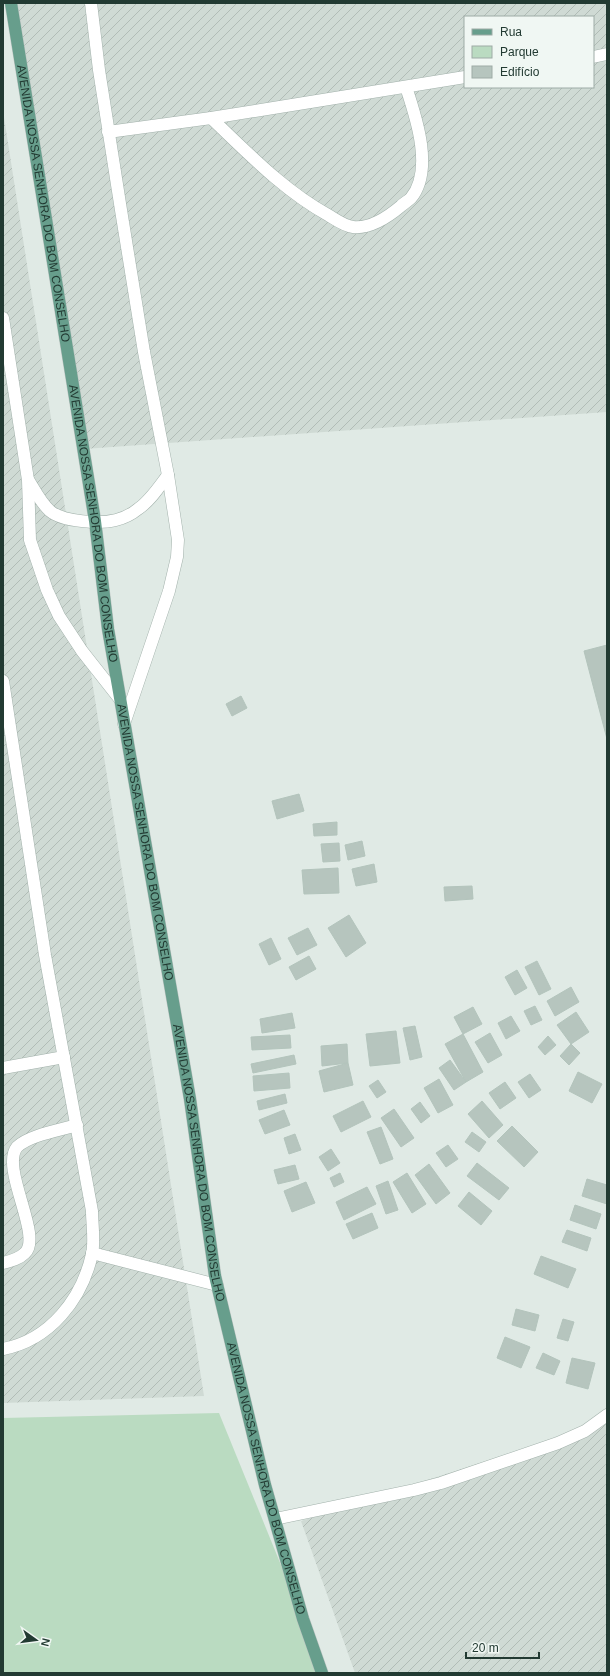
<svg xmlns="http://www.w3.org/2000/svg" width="610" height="1676" viewBox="0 0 610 1676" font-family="Arial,sans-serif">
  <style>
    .industrial { fill: url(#industrial-furrows); fill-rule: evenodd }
    .green { fill: #badbc1 }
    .building { fill: #b6c5be; stroke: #b3c4bc }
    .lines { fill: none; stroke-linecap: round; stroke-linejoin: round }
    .minor-casing { stroke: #a3b2ac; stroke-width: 13 }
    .major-casing { stroke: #bdc4c2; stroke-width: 13 }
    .minor { stroke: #fff; stroke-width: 12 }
    .major { stroke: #679e8c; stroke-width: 12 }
    .labels { text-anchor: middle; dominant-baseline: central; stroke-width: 3; stroke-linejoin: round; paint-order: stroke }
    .street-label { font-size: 12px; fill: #223a32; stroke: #f0f7f3 }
  </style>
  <defs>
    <pattern id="industrial-furrows" width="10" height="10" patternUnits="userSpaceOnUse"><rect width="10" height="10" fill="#cfdad4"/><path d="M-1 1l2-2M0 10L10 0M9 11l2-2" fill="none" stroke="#b1bcb6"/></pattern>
  </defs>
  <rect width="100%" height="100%" fill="#e0eae5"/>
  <g class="industrial">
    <path d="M11 3H607V412L84 449ZM465 17H593V87H465Z"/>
    <path d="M3 111 204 1396 3 1403Z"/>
    <path d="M607 1407V1673H355L301 1521 579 1431Z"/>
  </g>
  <path class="green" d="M219 1413 325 1673H3V1418Z"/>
  <g class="building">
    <path d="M607 645V739L584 651Z"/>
    <path d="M241 696 247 708 232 716 226 704Z"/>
    <path d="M299 794 304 811 277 819 272 801Z"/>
    <path d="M337 822V835L314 836 313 824Z"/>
    <path d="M362 841 365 856 348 860 345 845Z"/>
    <path d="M339 843 340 861 323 862 321 844Z"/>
    <path d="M374 864 377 882 356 886 352 869Z"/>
    <path d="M338 868 339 893 304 894 302 870Z"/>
    <path d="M472 886 473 899 445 901 444 887Z"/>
    <path d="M349 915 366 943 346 957 328 928Z"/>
    <path d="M308 928 317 945 297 955 288 938Z"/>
    <path d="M271 938 281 959 269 965 259 944Z"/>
    <path d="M309 956 316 969 296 980 289 967Z"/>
    <path d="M537 961 551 989 539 995 525 967Z"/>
    <path d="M517 970 527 988 515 995 505 977Z"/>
    <path d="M571 987 579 1002 555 1016 547 1001Z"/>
    <path d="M535 1006 542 1020 531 1025 524 1011Z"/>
    <path d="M473 1007 482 1024 463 1034 454 1017Z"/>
    <path d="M576 1012 589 1032 571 1044 557 1025Z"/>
    <path d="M292 1013 295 1028 262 1033 260 1019Z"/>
    <path d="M511 1016 520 1031 506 1039 498 1023Z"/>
    <path d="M415 1026 422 1057 410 1060 403 1028Z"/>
    <path d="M396 1031 400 1063 370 1066 366 1034Z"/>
    <path d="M490 1033 502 1055 488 1063 475 1042Z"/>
    <path d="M463 1034 483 1072 466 1082 445 1044Z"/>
    <path d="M290 1035 291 1048 252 1050 251 1037Z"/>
    <path d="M548 1036 556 1045 545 1055 538 1047Z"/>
    <path d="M347 1044 348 1063 322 1066 321 1046Z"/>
    <path d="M571 1044 580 1053 569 1065 560 1056Z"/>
    <path d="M294 1055 296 1064 253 1073 251 1064Z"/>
    <path d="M450 1060 466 1082 454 1090 439 1068Z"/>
    <path d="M348 1063 353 1085 324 1092 319 1071Z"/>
    <path d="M578 1072 602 1084 592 1103 569 1091Z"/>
    <path d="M289 1073 290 1088 254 1091 253 1076Z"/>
    <path d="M530 1074 541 1090 529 1098 518 1082Z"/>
    <path d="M439 1079 453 1105 438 1113 424 1088Z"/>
    <path d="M378 1080 386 1092 377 1098 369 1086Z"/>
    <path d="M505 1082 516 1098 500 1109 489 1093Z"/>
    <path d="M285 1094 287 1103 259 1110 257 1101Z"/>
    <path d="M363 1101 371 1117 341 1132 333 1116Z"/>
    <path d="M482 1101 503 1125 489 1138 468 1114Z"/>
    <path d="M420 1102 430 1116 421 1123 411 1109Z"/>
    <path d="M394 1109 414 1138 401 1147 381 1118Z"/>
    <path d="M284 1110 290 1125 265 1134 259 1120Z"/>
    <path d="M512 1126 538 1152 524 1167 497 1141Z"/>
    <path d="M381 1127 393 1159 380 1164 367 1132Z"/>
    <path d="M472 1132 486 1142 479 1152 465 1142Z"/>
    <path d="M295 1134 301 1150 289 1154 284 1138Z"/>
    <path d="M448 1145 458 1159 446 1167 436 1153Z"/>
    <path d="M331 1149 340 1163 328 1171 319 1157Z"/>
    <path d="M477 1163 509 1188 499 1200 467 1176Z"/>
    <path d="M429 1164 450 1193 436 1204 415 1175Z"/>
    <path d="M295 1165 299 1179 278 1184 274 1170Z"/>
    <path d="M340 1173 344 1182 334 1187 330 1178Z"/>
    <path d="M407 1173 426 1204 412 1213 393 1182Z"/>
    <path d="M587 1179 607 1185V1204L582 1196Z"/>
    <path d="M388 1181 398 1210 386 1214 376 1186Z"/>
    <path d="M306 1182 315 1203 292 1212 284 1191Z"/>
    <path d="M367 1187 376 1204 344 1220 336 1202Z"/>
    <path d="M469 1192 492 1211 481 1225 458 1206Z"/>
    <path d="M575 1205 601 1214 596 1229 570 1220Z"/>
    <path d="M372 1213 378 1228 353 1239 346 1224Z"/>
    <path d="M567 1230 591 1238 587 1251 562 1242Z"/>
    <path d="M541 1256 576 1269 568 1288 534 1274Z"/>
    <path d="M516 1309 539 1315 535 1331 512 1325Z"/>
    <path d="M563 1319 574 1322 568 1341 557 1338Z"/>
    <path d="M505 1337 530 1347 521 1368 497 1358Z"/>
    <path d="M543 1353 560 1361 554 1375 536 1368Z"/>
    <path d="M572 1358 595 1363 588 1389 566 1383Z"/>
  </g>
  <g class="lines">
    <g class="minor-casing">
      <g id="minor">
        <path d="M91 3 99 70 121 210 144 352 168 475 178 540 177 557 169 591 124 724"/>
        <path d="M593 57 607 54"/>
        <path d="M211 118C248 153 283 190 328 215 335 219 344 226 353 227 371 229 388 217 401 206 404 203 408 201 411 198 434 170 416 117 406 87"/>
        <path d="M108 132 211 118 465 77"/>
        <path d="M3 318 28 480 30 540 47 590 59 616 82 651 119 698"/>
        <path d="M29 481C35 491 41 503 50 511 63 522 100 524 116 520 124 518 132 514 138 509 150 501 159 487 168 475"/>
        <path d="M3 681 45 955 92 1211C92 1224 95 1241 92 1254 82 1299 50 1340 3 1349"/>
        <path d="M3 1068 64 1057"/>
        <path d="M92 1253 217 1285"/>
        <path d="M3 1263C11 1261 19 1259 25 1253 43 1236 0 1168 17 1147 29 1135 61 1130 77 1125"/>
        <path d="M275 1519 414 1490 441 1483 558 1443 585 1431 607 1415"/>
      </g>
    </g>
    <g class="major-casing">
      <g id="major">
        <path id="s1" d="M11 3 95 521 108 629 190 1099 215 1276 265 1485 303 1619 322 1673"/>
      </g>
    </g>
    <use href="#minor" class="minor"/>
    <use href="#major" class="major"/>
  </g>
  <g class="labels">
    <g class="street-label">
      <text stroke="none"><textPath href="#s1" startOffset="203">AVENIDA NOSSA SENHORA DO BOM CONSELHO</textPath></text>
      <text stroke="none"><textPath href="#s1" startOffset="527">AVENIDA NOSSA SENHORA DO BOM CONSELHO</textPath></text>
      <text stroke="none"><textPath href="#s1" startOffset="850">AVENIDA NOSSA SENHORA DO BOM CONSELHO</textPath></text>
      <text stroke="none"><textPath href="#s1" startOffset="1175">AVENIDA NOSSA SENHORA DO BOM CONSELHO</textPath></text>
      <text stroke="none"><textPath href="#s1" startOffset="1498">AVENIDA NOSSA SENHORA DO BOM CONSELHO</textPath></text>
    </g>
  </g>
  <rect width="610" height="1676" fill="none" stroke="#223a32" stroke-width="8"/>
  <rect x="464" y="16" width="130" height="72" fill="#f0f7f3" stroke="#9eaba6"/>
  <rect x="472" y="29" width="20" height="6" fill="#679e8c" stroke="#9eaba6"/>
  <text x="500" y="36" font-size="12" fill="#223a32">Rua</text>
  <rect x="472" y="46" width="20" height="12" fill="#badbc1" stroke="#9eaba6"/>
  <text x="500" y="56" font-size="12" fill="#223a32">Parque</text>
  <rect x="472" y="66" width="20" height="12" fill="#b6c5be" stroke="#9eaba6"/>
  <text x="500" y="76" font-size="12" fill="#223a32">Edifício</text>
  <g transform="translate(36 1640) rotate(104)" stroke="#f0f7f3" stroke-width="3" paint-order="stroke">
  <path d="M0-3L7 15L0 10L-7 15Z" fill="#223a32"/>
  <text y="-6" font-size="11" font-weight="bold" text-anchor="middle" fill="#223a32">N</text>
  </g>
  <path d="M466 1652v6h73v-6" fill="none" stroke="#223a32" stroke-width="2"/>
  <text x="472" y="1652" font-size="12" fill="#223a32" stroke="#f0f7f3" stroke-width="3" paint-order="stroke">20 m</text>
</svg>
